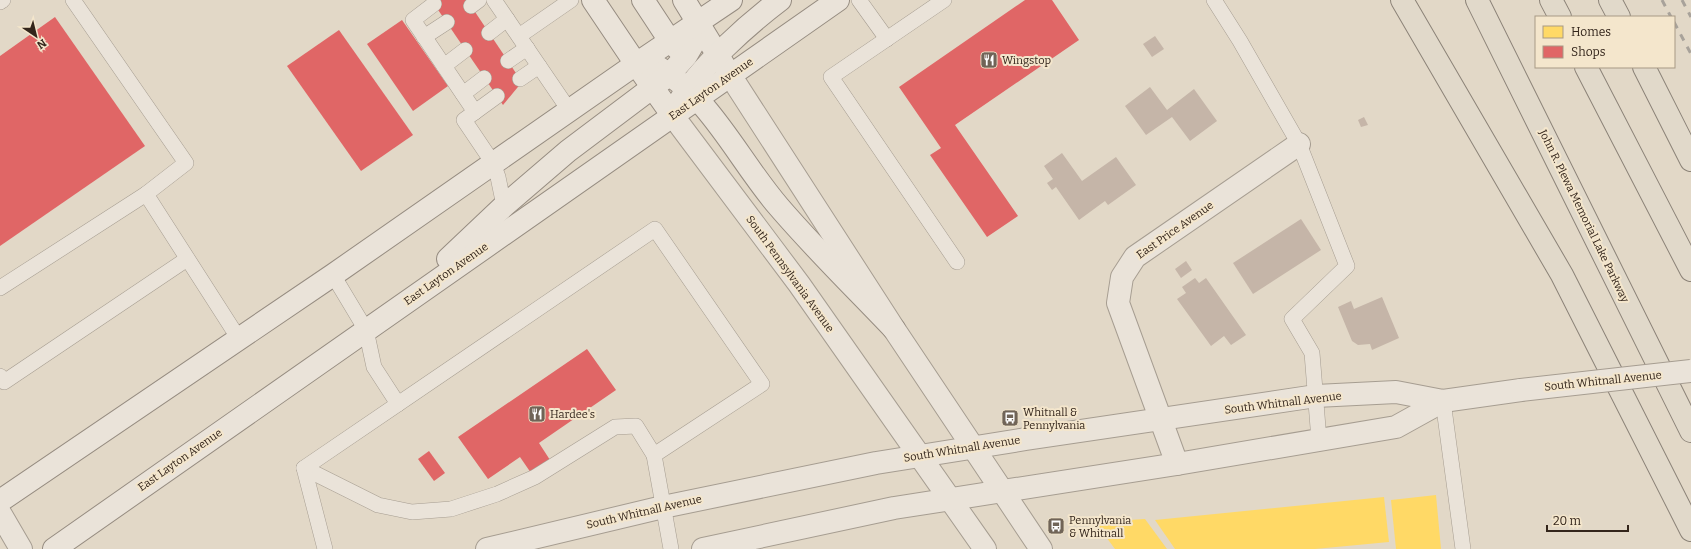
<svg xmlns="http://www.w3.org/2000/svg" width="1691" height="549" viewBox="0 0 1691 549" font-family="Bitter,serif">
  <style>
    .homes { fill: #ffd966 }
    .shops { fill: #e06666 }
    .building { fill: #c5b5a8 }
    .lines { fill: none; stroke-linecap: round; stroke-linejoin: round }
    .service-casing { stroke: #a69d91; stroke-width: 16 }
    .minor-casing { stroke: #a69d91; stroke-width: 24 }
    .tertiary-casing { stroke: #a69d91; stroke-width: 24 }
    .secondary-casing { stroke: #968c81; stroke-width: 24 }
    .primary-casing { stroke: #8c8378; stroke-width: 24 }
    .service { stroke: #eae3d9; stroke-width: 15 }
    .minor { stroke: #eae3d9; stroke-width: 22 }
    .tertiary { stroke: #eae3d9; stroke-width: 22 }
    .secondary { stroke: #eae3d9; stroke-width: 22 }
    .primary { stroke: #e1d9ca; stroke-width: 22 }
    .rail { stroke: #a8a29a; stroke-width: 3; stroke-dasharray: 7 7; stroke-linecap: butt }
    .tertiary-bridge-casing { stroke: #a69d91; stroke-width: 24; stroke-linecap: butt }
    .tertiary-bridge { stroke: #eae3d9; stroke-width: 22 }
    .labels { text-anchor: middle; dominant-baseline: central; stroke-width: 4; stroke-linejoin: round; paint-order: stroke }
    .poi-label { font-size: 11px; fill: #33251b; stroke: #f4e6cc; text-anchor: start }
    .street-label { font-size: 11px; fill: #33251b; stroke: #f4e6cc }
  </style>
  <rect width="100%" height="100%" fill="#e2d8c7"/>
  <g class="homes">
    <path d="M1436 495 1441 549H1396L1391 500Z"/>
    <path d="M1384 497 1389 542 1315 549H1175L1155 520Z"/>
    <path d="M1145 519 1167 549H1115L1095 522Z"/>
  </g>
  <g class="shops">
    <path d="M433 0H467L522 82 503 105 432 1Z"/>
    <path d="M1025 0H1052L1079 40 955 125 1018 216 987 237 930 155 941 148 899 87Z"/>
    <path d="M55 17 145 146 0 246V56Z"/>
    <path d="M402 20 448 86 413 111 367 44Z"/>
    <path d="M339 30 413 135 361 171 287 66Z"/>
    <path d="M587 349 616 390 539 443 550 460 531 473 520 457 488 479 458 437Z"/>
    <path d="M429 451 445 473 434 481 418 459Z"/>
  </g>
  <g class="building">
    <path d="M1155 36 1164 49 1152 57 1143 44Z"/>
    <path d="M1150 87 1167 110 1194 89 1217 121 1190 141 1172 117 1146 135 1125 106Z"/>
    <path d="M1364 117 1368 125 1361 127 1358 120Z"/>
    <path d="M1062 153 1082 181 1116 157 1136 185 1108 205 1105 201 1079 220 1056 187 1052 190 1047 183 1053 179 1044 166Z"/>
    <path d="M1301 219 1321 250 1253 294 1233 263Z"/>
    <path d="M1186 261 1192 270 1181 278 1175 269Z"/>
    <path d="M1195 278 1199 283 1206 278 1246 335 1231 345 1224 336 1211 346 1177 299 1186 293 1182 287Z"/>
    <path d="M1382 297 1399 338 1372 350 1370 344 1358 345 1352 341 1338 307 1351 301 1354 309Z"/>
  </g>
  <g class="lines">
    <g class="service-casing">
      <g id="service">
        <path d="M73 0 186 163 146 194 239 339"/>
        <path d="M494 0 539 66"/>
        <path d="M859 0 887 39"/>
        <path d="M944 0 831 77 957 262"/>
        <path d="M1214 0 1240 41 1299 144 1347 266 1292 319 1312 353 1319 440"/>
        <path d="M0 2 3 0"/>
        <path d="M434 4 413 20 475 112"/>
        <path d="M471 6 479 0"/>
        <path d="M489 33 507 19"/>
        <path d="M519 36 571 0"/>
        <path d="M424 37 447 22"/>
        <path d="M508 61 527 48"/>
        <path d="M444 66 465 50"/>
        <path d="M520 79 539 66 569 110"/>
        <path d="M463 94 484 78"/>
        <path d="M497 96 464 120 493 163 498 177 504 206"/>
        <path d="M333 275 366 330 374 367 398 404"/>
        <path d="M0 288 146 194"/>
        <path d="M0 376 4 382 187 259"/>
        <path d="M1443 401 1463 549"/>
        <path d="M304 468 378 505 412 512 451 509 497 494 535 477 615 427 636 426 654 455"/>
        <path d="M325 549 304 468 655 229 762 384 654 455 671 549"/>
      </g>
    </g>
    <g class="minor-casing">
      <path id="minor" d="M1177 464 1118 303 1122 277 1135 257 1299 144"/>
    </g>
    <g class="tertiary-casing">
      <g id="tertiary">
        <path d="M730 75 894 329 1041 549"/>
        <path d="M673 116 799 284 985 549"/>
        <path d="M0 513 21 549"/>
        <path d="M487 549 663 507 876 463 1026 439 1316 396 1396 392 1443 401 1521 390"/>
        <path d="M703 549 894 508 1177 464 1396 427 1443 401"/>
      </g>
    </g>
    <g class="secondary-casing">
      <g id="secondary">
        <path d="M593 0 636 64 673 116"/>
        <path d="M643 0 670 41 681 52"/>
        <path d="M684 0 725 67"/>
        <path d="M658 67C712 99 739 161 779 207 815 249 855 288 894 329"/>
        <path d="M679 102C700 67 747 25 780 0"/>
        <path d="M448 259 504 206 568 151 669 75 686 56 693 44 697 23"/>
        <path d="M0 501 333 275 636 64 731 0"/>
        <path d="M54 549 838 0"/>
      </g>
    </g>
    <g class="primary-casing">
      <g id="primary">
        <path d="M1402 0 1562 275 1691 530"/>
        <path d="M1477 0 1691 431"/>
        <path d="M1551 0 1560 17"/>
        <path d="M1610 0 1619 17"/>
        <path d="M1586 67 1691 270"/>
        <path d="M1644 67 1691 160"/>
      </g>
    </g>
    <use href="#service" class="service"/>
    <use href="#minor" class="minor"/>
    <use href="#tertiary" class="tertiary"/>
    <use href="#secondary" class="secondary"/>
    <use href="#primary" class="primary"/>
    <g class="rail">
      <path d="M1662 0 1671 17"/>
      <path d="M1682 0 1691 17"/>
      <path d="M1674 22 1691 54"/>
    </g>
    <g class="tertiary-bridge-casing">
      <path id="tertiary-bridge" d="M1521 390 1691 371"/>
    </g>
    <use href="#tertiary-bridge" class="tertiary-bridge"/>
  </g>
  <defs>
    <g id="restaurant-square" transform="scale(0.9)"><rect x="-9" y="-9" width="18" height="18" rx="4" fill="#706457" stroke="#f4e6cc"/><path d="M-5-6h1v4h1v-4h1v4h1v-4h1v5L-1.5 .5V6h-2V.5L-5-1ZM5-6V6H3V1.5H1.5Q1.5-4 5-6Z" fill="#fff"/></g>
    <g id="bus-square" transform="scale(0.9)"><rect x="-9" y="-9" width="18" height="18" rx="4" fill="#706457" stroke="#f4e6cc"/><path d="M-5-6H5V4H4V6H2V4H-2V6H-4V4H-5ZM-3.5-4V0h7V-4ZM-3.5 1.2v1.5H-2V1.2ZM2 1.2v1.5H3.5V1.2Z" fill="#fff"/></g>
  </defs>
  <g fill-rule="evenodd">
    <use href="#restaurant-square" x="989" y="60"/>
    <use href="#restaurant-square" x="537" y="414"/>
    <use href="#bus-square" x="1010" y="418"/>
    <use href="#bus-square" x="1056" y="526"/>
  </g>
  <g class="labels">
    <g class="poi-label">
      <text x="1002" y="60">Wingstop</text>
      <text x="1023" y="412">Whitnall &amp;<tspan x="1023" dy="13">Pennylvania</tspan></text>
      <text x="550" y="414">Hardee's</text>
      <text x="1069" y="520">Pennylvania<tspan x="1069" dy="13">&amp; Whitnall</tspan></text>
    </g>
    <g class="street-label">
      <text transform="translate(711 89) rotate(-35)">East Layton Avenue</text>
      <text transform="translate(1584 216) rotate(64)">John R. Plewa Memorial Lake Parkway</text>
      <text transform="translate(1175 230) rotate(-35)">East Price Avenue</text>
      <text transform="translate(446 274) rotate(-35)">East Layton Avenue</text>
      <text transform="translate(790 274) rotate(54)">South Pennsylvania Avenue</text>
      <text transform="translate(1603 381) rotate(-6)">South Whitnall Avenue</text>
      <text transform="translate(1283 403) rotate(-7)">South Whitnall Avenue</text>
      <text transform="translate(962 449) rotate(-9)">South Whitnall Avenue</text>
      <text transform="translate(180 460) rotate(-35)">East Layton Avenue</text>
      <text transform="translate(644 512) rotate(-13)">South Whitnall Avenue</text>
    </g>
  </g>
  <rect x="1535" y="16" width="140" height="52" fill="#f4e6cc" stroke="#a79985"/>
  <rect x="1543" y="26" width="20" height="12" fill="#ffd966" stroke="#a79985"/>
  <text x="1571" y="36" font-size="12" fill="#33251b">Homes</text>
  <rect x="1543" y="46" width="20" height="12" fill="#e06666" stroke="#a79985"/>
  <text x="1571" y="56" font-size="12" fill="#33251b">Shops</text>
  <g transform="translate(36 36) rotate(145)" stroke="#f4e6cc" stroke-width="3" paint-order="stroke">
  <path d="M0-3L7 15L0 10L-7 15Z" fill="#33251b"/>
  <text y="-6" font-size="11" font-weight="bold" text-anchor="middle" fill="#33251b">N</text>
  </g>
  <path d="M1547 525v6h81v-6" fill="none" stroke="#33251b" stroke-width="2"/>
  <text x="1553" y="525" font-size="12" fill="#33251b" stroke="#f4e6cc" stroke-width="3" paint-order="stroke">20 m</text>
</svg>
